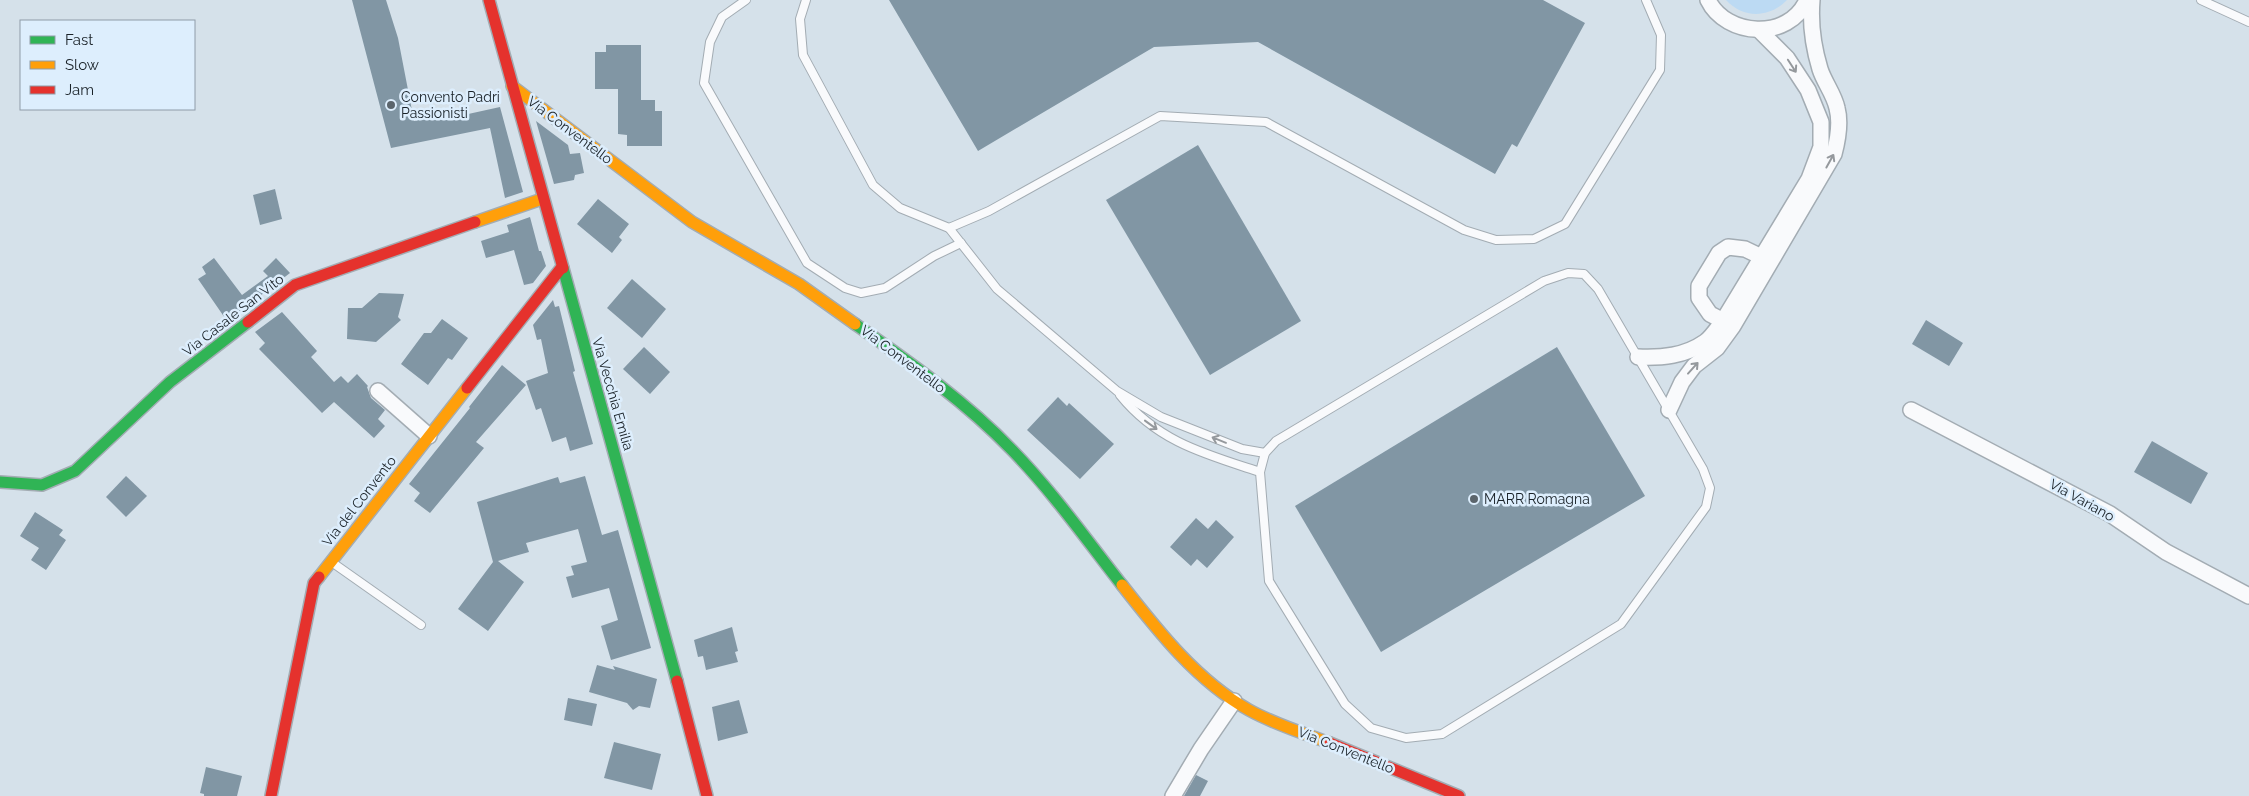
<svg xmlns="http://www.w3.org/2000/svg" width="2249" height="796" viewBox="0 0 2249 796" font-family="Raleway,sans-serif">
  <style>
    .green { fill: #bcdaf3 }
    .building { fill: #8196a4 }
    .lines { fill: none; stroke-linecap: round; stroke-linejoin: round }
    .lane-casing { stroke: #a3acb3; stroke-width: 10 }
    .street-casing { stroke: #a3acb3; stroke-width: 18 }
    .fast-casing { stroke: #a3acb3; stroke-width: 14 }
    .slow-casing { stroke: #a3acb3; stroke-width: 14 }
    .jam-casing { stroke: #a3acb3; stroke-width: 14 }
    .lane { stroke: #f9fafc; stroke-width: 8 }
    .street { stroke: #f9fafc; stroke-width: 15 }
    .fast { stroke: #30b455; stroke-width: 11 }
    .slow { stroke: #ff9f0a; stroke-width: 11 }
    .jam { stroke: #e5322d; stroke-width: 11 }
    .oneway { stroke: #95999d }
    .poi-dot { fill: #5b656c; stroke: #ddeefd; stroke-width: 2 }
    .labels { text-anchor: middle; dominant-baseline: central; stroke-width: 5; stroke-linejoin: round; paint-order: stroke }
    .poi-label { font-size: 14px; fill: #1a2228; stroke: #ddeefd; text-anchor: start }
    .street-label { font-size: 14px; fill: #1a2228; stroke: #ddeefd }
  </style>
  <rect width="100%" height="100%" fill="#d5e1ea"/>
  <path class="green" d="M1726 0H1787C1770 18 1743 19 1726 0Z"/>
  <g class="building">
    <path d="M352 0H386L398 38 414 121 442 115 441 120 500 107 523 192 505 198 490 128 391 148Z"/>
    <path d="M889 0H1543L1585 23 1517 147 1512 144 1495 174 1258 42 1154 47 978 151Z"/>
    <path d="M606 45H641V100H655V111H662V146H627V135L618 134V89H595V52H606Z"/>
    <path d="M536 121 568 145 570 154 580 153 584 173 575 175 574 180 554 184Z"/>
    <path d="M1198 145 1301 321 1210 375 1106 200Z"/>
    <path d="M275 189 282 219 260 225 253 195Z"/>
    <path d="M598 199 629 224 619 237 622 240 612 253 577 224Z"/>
    <path d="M530 217 539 251H541L546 266 533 283 524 285 514 250 486 258 481 241 509 232 507 225Z"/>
    <path d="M214 258 242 295 268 276 263 271 276 258 290 273 227 321 198 279 206 274 202 267Z"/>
    <path d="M632 279 666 309 642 338 607 308Z"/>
    <path d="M379 293 404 294 398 317 401 320 376 342 347 339 348 308H362Z"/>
    <path d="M553 300 555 307 559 306 575 371 573 372 593 444 570 451 566 437 552 442 541 408 536 410 526 381 548 373 541 339 537 340 533 325Z"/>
    <path d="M282 312 317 351 311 357 334 382 341 376 348 383 357 374 368 386 367 387 371 398 385 410 378 419 385 426 374 438 334 402 322 413 259 349 265 343 255 332Z"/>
    <path d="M442 319 468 338 452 360 448 358 428 385 401 364 424 333H431Z"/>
    <path d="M1926 320 1963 343 1949 366 1912 344Z"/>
    <path d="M644 347 670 372 650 394 623 369Z"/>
    <path d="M1557 347 1645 496 1381 652 1295 506Z"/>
    <path d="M502 365 526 385 476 442 484 448 430 513 414 501 420 493 409 484 470 408 469 407Z"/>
    <path d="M1058 397 1067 406 1069 403 1114 444 1080 479 1027 430Z"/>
    <path d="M2152 441 2208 473 2191 504 2134 472Z"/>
    <path d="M126 476 147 496 126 517 106 497Z"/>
    <path d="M585 476 602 535 618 530 651 648 611 660 601 626 618 620 609 588 572 598 566 577 574 575 571 566 587 562 578 529 526 543 529 552 498 561 524 582 488 631 458 609 493 562 477 502 558 477 560 483Z"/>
    <path d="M35 512 63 530 59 535 66 540 46 570 31 560 39 548 20 536Z"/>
    <path d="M1196 518 1208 529 1216 520 1234 537 1207 568 1197 559 1191 566 1170 547Z"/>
    <path d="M732 627 738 651 735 652 738 662 706 670 703 656 698 657 694 640Z"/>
    <path d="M597 665 615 670 613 666 657 679 650 708 639 706 633 710 627 703 589 692Z"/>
    <path d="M568 698 597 704 592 726 564 720Z"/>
    <path d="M739 700 748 733 718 741 712 707Z"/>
    <path d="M614 742 661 754 652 790 604 778Z"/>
    <path d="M206 767 242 776 237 796H204V794L200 793Z"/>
    <path d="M1196 775 1208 781 1200 796H1184Z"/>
  </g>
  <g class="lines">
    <g class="lane-casing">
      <g id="lane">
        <path d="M746 0 722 17 710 42 704 83 807 263 845 288 861 293 885 288 934 256 961 243"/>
        <path d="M806 0 800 19 803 55 873 185 900 208 949 228 989 211 1160 116 1266 122 1464 230 1496 240 1534 239 1565 224 1660 70 1661 35 1646 0"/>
        <path d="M2201 0 2249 22"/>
        <path d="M949 228 997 289 1117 391 1161 417 1242 449 1265 453"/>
        <path d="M1568 273 1584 274 1598 289 1703 469 1710 488 1706 507 1621 624 1442 734 1406 738 1371 728 1345 704 1269 581 1260 472 1265 453 1276 441 1544 281Z"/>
        <path d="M1120 395C1158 442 1205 454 1260 472"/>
        <path d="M333 563 421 625"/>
      </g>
    </g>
    <g class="street-casing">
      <g id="street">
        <path d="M1708 0C1726 37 1789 41 1807 0"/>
        <path d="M1731 325 1710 314 1699 298V286L1719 253 1728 247 1745 249 1770 261"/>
        <path d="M1638 357C1662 358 1685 356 1705 342 1712 337 1718 327 1723 321L1809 179 1821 147V122L1808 90 1787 58 1759 30"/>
        <path d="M378 391 429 436"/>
        <path d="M1669 410 1682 382 1694 366 1717 348 1733 326 1834 154C1838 139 1841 123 1837 108 1834 94 1824 82 1820 69 1813 46 1810 24 1812 0"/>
        <path d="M1911 410 2110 514 2166 552 2249 596"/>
        <path d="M1173 796 1201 749 1234 701"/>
      </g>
    </g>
    <g class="fast-casing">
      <g id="fast">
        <path d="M563 268 677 681"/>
        <path d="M855 324C909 362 965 401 1012 450 1052 491 1086 539 1122 585"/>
        <path d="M0 482 42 485 75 471 170 382 248 322"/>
      </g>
    </g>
    <g class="slow-casing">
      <g id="slow">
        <path d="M512 86 692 222 799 284 855 324"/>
        <path d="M475 222 542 199"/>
        <path d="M319 577 467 388"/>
        <path d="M1122 585C1158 631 1197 681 1249 710 1274 724 1303 733 1330 743"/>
      </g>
    </g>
    <g class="jam-casing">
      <g id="jam">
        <path d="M489 0 563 268"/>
        <path d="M248 322 295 285 475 222"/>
        <path d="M467 388 562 267"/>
        <path d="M677 681 707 796"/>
        <path d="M1330 743 1459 796"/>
        <path d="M271 796 314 583 319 577"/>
      </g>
    </g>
    <use href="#lane" class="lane"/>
    <use href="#street" class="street"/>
    <use href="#fast" class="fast"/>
    <use href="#slow" class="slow"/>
    <use href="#jam" class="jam"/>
  </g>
  <defs><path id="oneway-shaft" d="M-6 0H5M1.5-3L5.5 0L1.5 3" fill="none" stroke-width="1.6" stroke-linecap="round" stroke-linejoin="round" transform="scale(1.25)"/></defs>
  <g class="oneway">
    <use href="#oneway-shaft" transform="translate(1792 66) rotate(57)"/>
    <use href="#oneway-shaft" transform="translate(1830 161) rotate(-61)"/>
    <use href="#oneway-shaft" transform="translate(1693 368) rotate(-48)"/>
    <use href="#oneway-shaft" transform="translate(1151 425) rotate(36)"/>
    <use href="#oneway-shaft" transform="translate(1219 440) rotate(-158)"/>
  </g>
  <g class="poi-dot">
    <circle cx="391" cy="105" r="5"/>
    <circle cx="1474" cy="499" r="5"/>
  </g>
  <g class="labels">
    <g class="poi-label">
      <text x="401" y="97">Convento Padri<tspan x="401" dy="16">Passionisti</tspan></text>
      <text x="1484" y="499">MARR Romagna</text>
    </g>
    <g class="street-label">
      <text transform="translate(570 130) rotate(37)">Via Conventello</text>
      <text transform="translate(233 315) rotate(-38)">Via Casale San Vito</text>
      <text transform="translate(903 359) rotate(37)">Via Conventello</text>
      <text transform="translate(613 394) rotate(74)">Via Vecchia Emilia</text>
      <text transform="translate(2082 500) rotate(29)">Via Variano</text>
      <text transform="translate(359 501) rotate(-52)">Via del Convento</text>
      <text transform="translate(1346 750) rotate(22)">Via Conventello</text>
    </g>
  </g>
  <rect x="20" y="20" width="175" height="90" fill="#ddeefd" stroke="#8f9ca8"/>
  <rect x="30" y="36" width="25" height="8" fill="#30b455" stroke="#8f9ca8"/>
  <text x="65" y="45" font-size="15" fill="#1a2228">Fast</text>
  <rect x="30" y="61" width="25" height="8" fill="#ff9f0a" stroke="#8f9ca8"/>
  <text x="65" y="70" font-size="15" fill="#1a2228">Slow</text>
  <rect x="30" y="86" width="25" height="8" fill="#e5322d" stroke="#8f9ca8"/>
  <text x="65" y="95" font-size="15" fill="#1a2228">Jam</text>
</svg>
